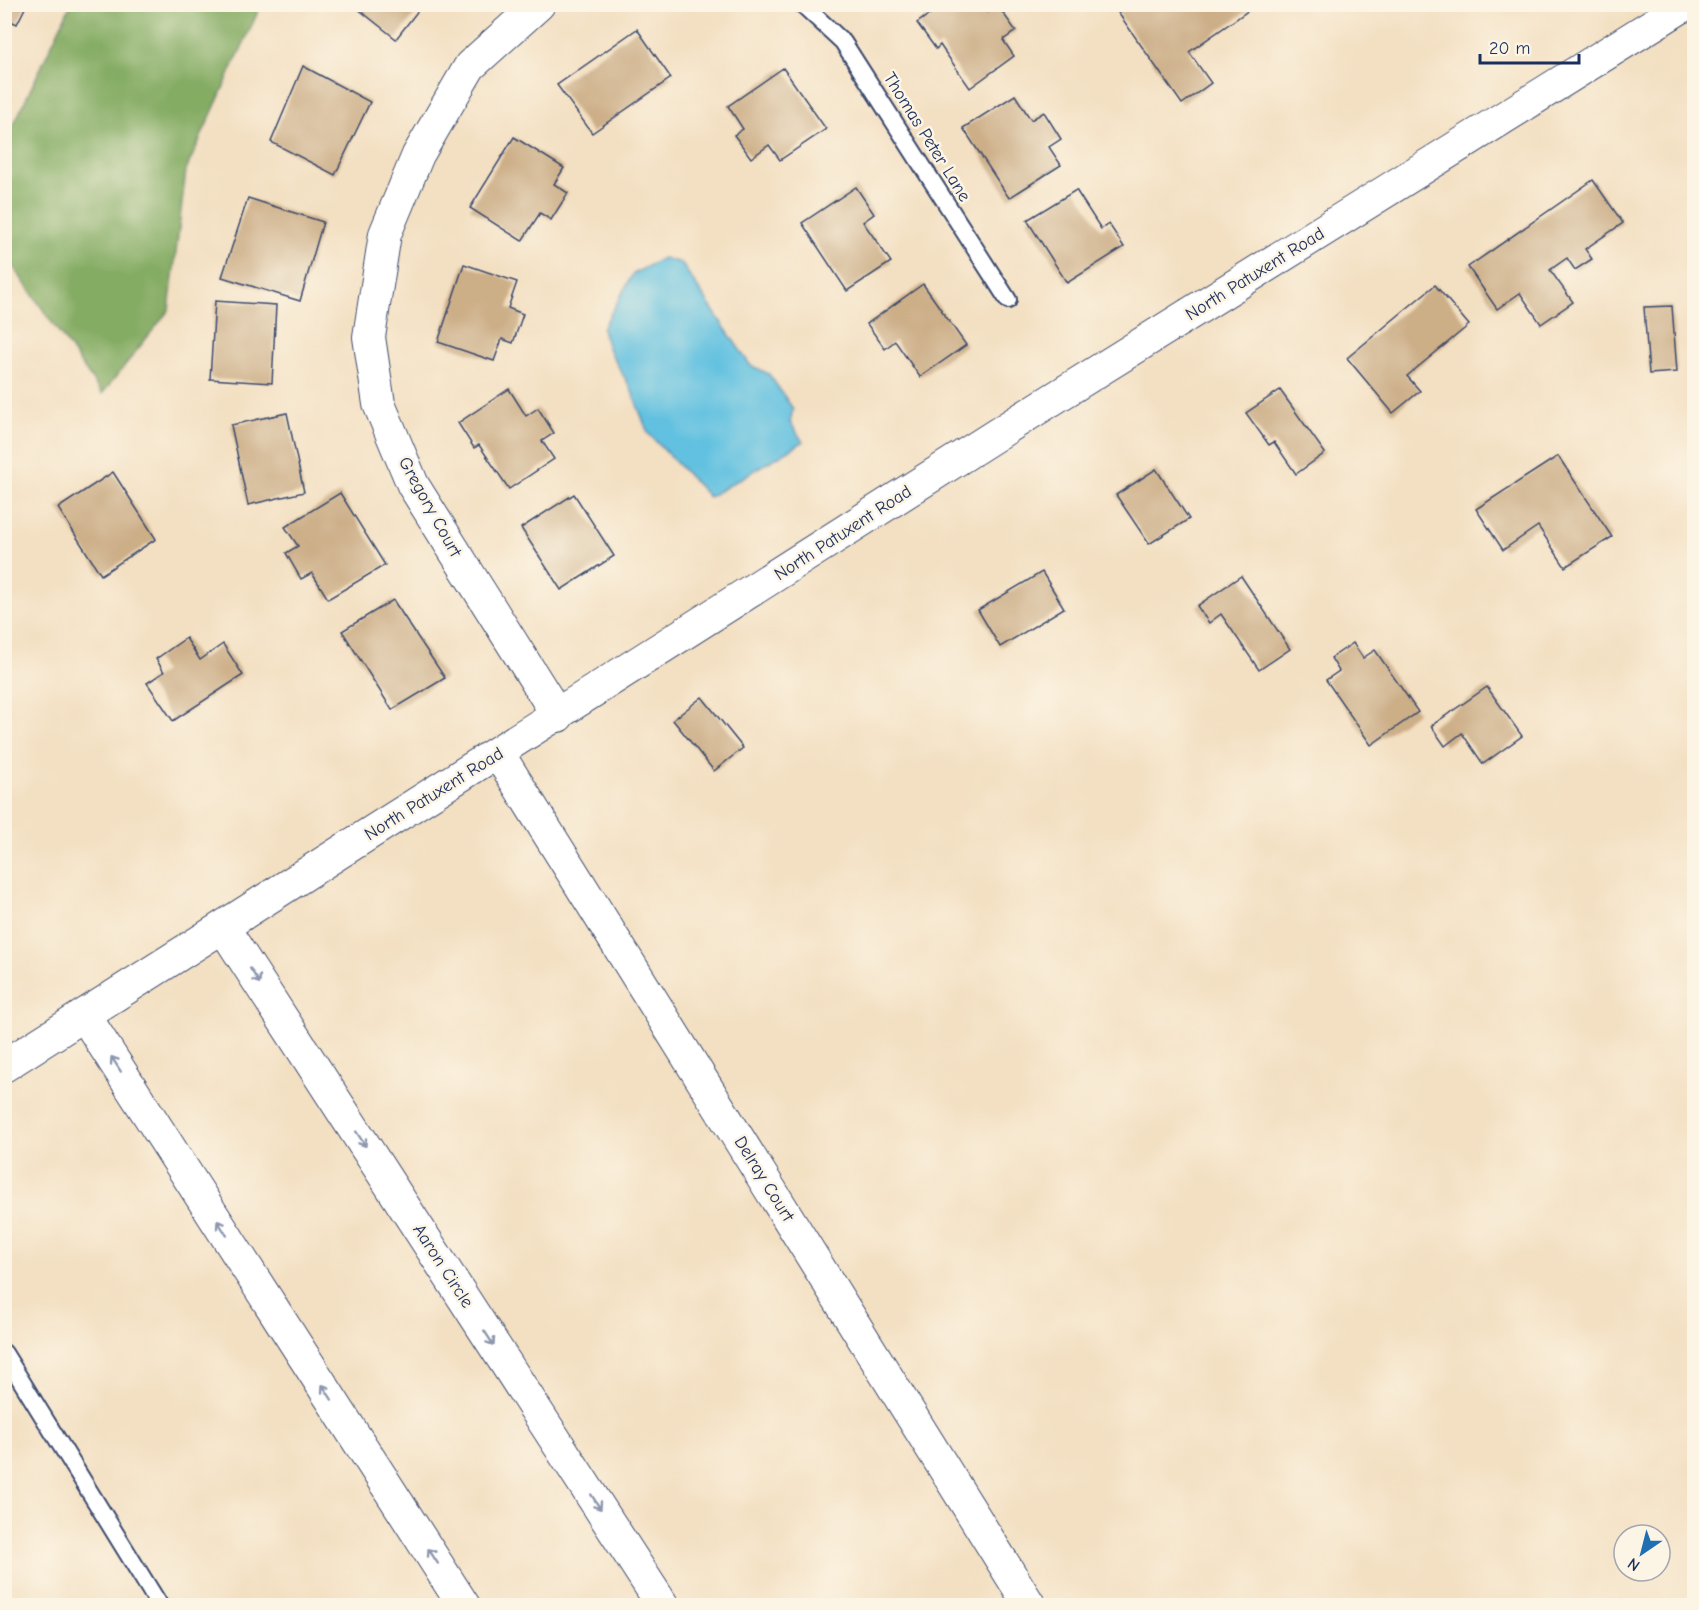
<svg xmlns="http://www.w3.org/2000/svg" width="1699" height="1610" viewBox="0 0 1699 1610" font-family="'Comic Neue',sans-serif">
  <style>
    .forest { fill: #84ac63; stroke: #506e60; stroke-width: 1.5 }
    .water { fill: #62c1e0; stroke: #3e789f; stroke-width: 1.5 }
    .building { fill: #ccae87 }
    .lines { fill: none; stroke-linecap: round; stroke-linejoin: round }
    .service-casing { stroke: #3b496d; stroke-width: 20 }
    .minor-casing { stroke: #3b496d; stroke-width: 34 }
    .service { stroke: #fff; stroke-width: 16 }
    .minor { stroke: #fff; stroke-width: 32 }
    .oneway { stroke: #8d97ae }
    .labels { text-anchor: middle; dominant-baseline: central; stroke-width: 5; stroke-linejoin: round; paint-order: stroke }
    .street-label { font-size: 18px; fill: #1b2f5e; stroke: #fcf5e5 }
  </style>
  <rect width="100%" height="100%" fill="#fcf5e5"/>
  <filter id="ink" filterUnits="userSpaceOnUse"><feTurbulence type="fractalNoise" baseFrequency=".0167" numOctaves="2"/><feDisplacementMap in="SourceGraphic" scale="12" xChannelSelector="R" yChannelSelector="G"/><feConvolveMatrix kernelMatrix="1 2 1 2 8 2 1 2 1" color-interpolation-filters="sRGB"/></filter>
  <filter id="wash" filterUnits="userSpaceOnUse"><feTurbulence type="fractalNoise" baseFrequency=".008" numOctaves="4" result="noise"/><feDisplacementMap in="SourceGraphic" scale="24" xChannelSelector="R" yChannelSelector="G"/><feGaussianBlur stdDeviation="1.35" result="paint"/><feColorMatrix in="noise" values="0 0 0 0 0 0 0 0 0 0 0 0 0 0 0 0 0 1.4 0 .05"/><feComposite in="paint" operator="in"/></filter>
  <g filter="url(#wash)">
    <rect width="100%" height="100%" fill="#f3dfc1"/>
    <path class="forest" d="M71 4 261 5 186 170 169 310 102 394 5 255V143Z"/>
    <path class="water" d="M663 258 681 263 750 365 769 374 793 409 790 422 803 442 709 497 648 433 631 389 608 348 602 329 633 274Z"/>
    <g id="blocks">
      <g class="building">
        <path d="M4 4H27L17 24 4 18Z"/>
        <path d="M352 4H423L396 39Z"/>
        <path d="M1112 4H1245L1249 10 1189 52 1211 83 1182 104Z"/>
        <path d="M943 5H983L988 12 998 6 1016 31 1003 40 1014 56 970 88 940 45 936 49 917 23Z"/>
        <path d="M637 29 671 78 592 133 557 85Z"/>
        <path d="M303 66 370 102 335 175 271 142Z"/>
        <path d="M783 68 826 129 780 160 769 145 751 158 734 135 743 129 728 106Z"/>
        <path d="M1015 95 1031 120 1044 112 1061 139 1049 147 1061 165 1009 198 963 128Z"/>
        <path d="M514 137 564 168 554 184 568 193 551 220 540 213 522 241 470 208Z"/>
        <path d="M1593 180 1623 223 1585 249 1592 259 1575 270 1567 258 1550 270 1573 302 1541 324 1520 293 1497 309 1468 267Z"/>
        <path d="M856 187 874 214 863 222 891 262 847 291 802 223Z"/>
        <path d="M1076 190 1101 229 1109 224 1124 247 1067 283 1027 220Z"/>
        <path d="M248 198 323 222 300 301 222 277Z"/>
        <path d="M464 264 517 282 508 308 523 314 513 343 502 339 494 361 438 342Z"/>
        <path d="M923 284 966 345 920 377 895 341 885 349 867 324Z"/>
        <path d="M1435 285 1469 325 1407 376 1420 391 1393 413 1347 358Z"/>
        <path d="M215 301 276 305 272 383 210 379Z"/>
        <path d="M1672 306 1677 372 1649 374 1644 307Z"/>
        <path d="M509 389 526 416 538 408 554 433 542 441 554 459 509 489 479 445 474 448 458 423Z"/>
        <path d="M1280 390 1325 453 1296 474 1274 442 1269 445 1246 413Z"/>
        <path d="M287 413 304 492 248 505 231 425Z"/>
        <path d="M1558 456 1612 537 1565 567 1538 526 1503 550 1476 509Z"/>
        <path d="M1156 469 1189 519 1149 544 1116 495Z"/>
        <path d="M113 472 156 539 101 575 58 508Z"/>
        <path d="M340 493 385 565 328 599 312 573 301 579 286 553 298 546 285 527Z"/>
        <path d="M574 494 614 556 561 590 521 528Z"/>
        <path d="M1042 572 1064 608 1000 647 978 610Z"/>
        <path d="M1241 576 1290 649 1259 670 1221 614 1209 623 1197 606Z"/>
        <path d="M393 600 445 678 392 710 342 631Z"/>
        <path d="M186 638 200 660 223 644 243 675 173 721 147 683 164 672 156 659Z"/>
        <path d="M1353 643 1363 658 1375 650 1418 712 1371 745 1326 680 1339 671 1331 658Z"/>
        <path d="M1487 687 1522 736 1483 764 1462 733 1445 746 1431 726Z"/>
        <path d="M702 697 743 748 714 771 673 720Z"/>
      </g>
    </g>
  </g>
  <g filter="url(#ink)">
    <use href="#blocks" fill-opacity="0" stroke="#3b496d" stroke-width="1.5"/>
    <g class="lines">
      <g class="service-casing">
        <g id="service">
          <path d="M802 4 843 42 1008 300"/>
          <path d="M4 1353 160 1606"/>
        </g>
      </g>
      <g class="minor-casing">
        <g id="minor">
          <path d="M539 4 470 66 418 155 385 234 369 337 379 404 413 485 558 716"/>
          <path d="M498 753 1030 1606"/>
          <path d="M223 927 663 1606"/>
          <path d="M85 1016 464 1606"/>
          <path d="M4 1066 1021 419 1686 4"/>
        </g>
      </g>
      <use href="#service" class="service"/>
      <use href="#minor" class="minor"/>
    </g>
    <defs><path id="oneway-shaft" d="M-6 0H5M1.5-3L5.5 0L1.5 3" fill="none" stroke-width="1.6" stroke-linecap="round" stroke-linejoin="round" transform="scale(1.5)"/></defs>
    <g class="oneway">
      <use href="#oneway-shaft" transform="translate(255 976) rotate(57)"/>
      <use href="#oneway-shaft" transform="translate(116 1064) rotate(-123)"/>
      <use href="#oneway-shaft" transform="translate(361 1139) rotate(57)"/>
      <use href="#oneway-shaft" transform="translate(222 1228) rotate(-123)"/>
      <use href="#oneway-shaft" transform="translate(489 1338) rotate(57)"/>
      <use href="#oneway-shaft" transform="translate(327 1392) rotate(-123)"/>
      <use href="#oneway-shaft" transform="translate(596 1502) rotate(57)"/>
      <use href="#oneway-shaft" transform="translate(433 1556) rotate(-123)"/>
    </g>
  </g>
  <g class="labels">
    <g class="street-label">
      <text transform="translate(927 137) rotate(58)">Thomas Peter Lane</text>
      <text transform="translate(1255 274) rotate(-32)">North Patuxent Road</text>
      <text transform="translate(430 507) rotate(61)">Gregory Court</text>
      <text transform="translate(843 533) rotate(-33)">North Patuxent Road</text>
      <text transform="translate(434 794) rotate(-32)">North Patuxent Road</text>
      <text transform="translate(764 1179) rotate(58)">Delray Court</text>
      <text transform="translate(443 1266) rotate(57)">Aaron Circle</text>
    </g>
  </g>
  <rect width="1699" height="1610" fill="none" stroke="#fcf5e5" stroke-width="24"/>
  <g transform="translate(1642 1553) rotate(215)"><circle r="28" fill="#fcf5e5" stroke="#a2a6af" stroke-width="1.5"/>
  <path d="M0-4.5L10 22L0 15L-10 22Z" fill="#1f6fb2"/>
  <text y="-9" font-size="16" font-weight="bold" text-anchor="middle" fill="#1b2f5e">N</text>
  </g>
  <path d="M1480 54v9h99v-9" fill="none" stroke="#1b2f5e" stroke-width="3"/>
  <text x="1489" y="54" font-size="18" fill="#1b2f5e" stroke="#fcf5e5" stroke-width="4.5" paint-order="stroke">20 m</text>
</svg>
